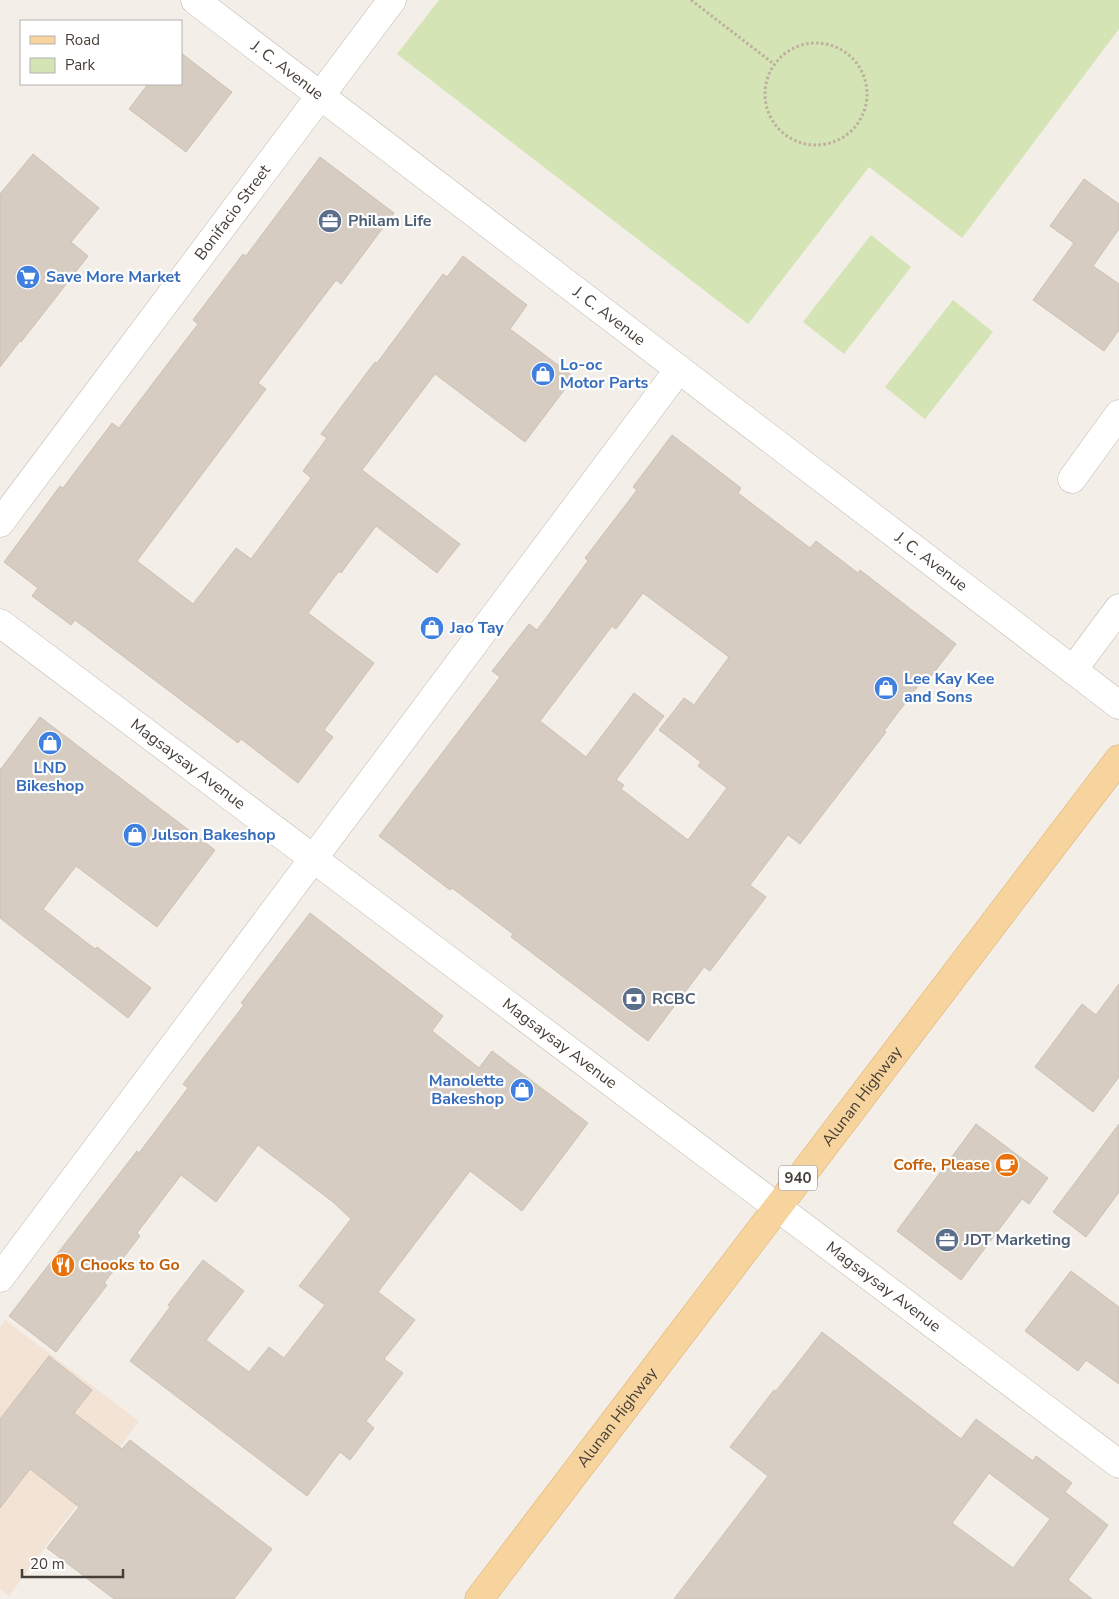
<svg xmlns="http://www.w3.org/2000/svg" width="1119" height="1599" viewBox="0 0 1119 1599" font-family="'Nunito Sans',sans-serif">
  <style>
    .commercial { fill: #f3e3d5 }
    .green { fill: #d4e4b4 }
    .building { fill: #d7ccc2; stroke: #cec0b2; fill-rule: evenodd }
    .lines { fill: none; stroke-linecap: round; stroke-linejoin: round }
    .minor-casing { stroke: #c1b8af; stroke-width: 29 }
    .major-casing { stroke: #dbae6e; stroke-width: 29 }
    .path { stroke: #beaf9e; stroke-width: 3; stroke-dasharray: 2.5 2.5; stroke-linecap: butt }
    .minor { stroke: #fff; stroke-width: 28 }
    .major { stroke: #f7d39e; stroke-width: 28 }
    .labels { text-anchor: middle; dominant-baseline: central; stroke-width: 4.5; stroke-linejoin: round; paint-order: stroke }
    .shield { fill: #fff; stroke: #7e7973; stroke-width: 1 }
    .shield-label { font-size: 15px; font-weight: bold; fill: #463f37 }
    .street-label { font-size: 16px; fill: #463f37; stroke: #fff }
    .service-label { font-size: 16px; font-weight: bold; fill: #4e5e75; stroke: #fff; text-anchor: start }
    .shop-label { font-size: 16px; font-weight: bold; fill: #366cbe; stroke: #fff; text-anchor: start }
    .food-label { font-size: 16px; font-weight: bold; fill: #c56008; stroke: #fff; text-anchor: end }
  </style>
  <rect width="100%" height="100%" fill="#f3efe8"/>
  <path class="commercial" d="M5 1320 139 1421 9 1596 0 1589V1327Z"/>
  <g class="green">
    <path d="M439 0H1119V29L962 238 869 167 748 324 397 54Z"/>
    <path d="M871 235 911 267 844 354 803 322Z"/>
    <path d="M953 300 993 332 925 419 885 387Z"/>
  </g>
  <g class="building">
    <path d="M181 53 232 92 186 152 129 109 148 84H181Z"/>
    <path d="M33 154 99 208 71 242 88 256 21 342 20 341 0 367V194Z"/>
    <path d="M320 157 394 213 341 284 336 280 258 383 266 389 137 561 193 604 236 548 251 559 311 478 303 471 327 438 321 434 375 362 377 363 443 274 447 277 463 256 527 305 510 329 574 377 525 442 435 374 362 470 460 544 437 573 376 526 341 573 339 571 308 613 374 663 324 730 333 737 298 783 241 739 238 743 75 620 71 625 32 596 38 588 4 562 60 486 63 488 112 423 119 428 198 324 193 320 243 254 246 256Z"/>
    <path d="M1084 179 1119 204V229L1093 266 1119 284V330L1104 351 1033 300 1074 243 1050 226Z"/>
    <path d="M672 435 741 488 738 493 810 548 816 541 858 573 860 570 956 644 925 684 922 681 884 731 886 732 800 844 788 835 750 885 766 897 710 971 704 967 648 1041 511 937 513 934 452 888 450 890 379 836 500 677 492 671 529 624 537 630 588 561 585 558 637 490 633 487ZM643 593 729 657 694 705 684 698 659 730 701 762 698 766 727 788 688 840 621 789 624 785 616 780 664 716 634 693 586 757 540 721 612 626 616 629Z"/>
    <path d="M40 717 215 850 157 927 76 866 43 909 95 949 97 947 151 988 128 1018 0 918V770Z"/>
    <path d="M310 913 443 1016 432 1031 479 1068 492 1051 588 1123 522 1211 470 1171 378 1292 415 1320 384 1359 403 1373 366 1421 374 1428 350 1460 340 1452 307 1496 130 1361 170 1307 168 1305 203 1260 244 1291 206 1340 249 1372 269 1347 284 1358 325 1305 299 1286 351 1219 333 1202 258 1145 216 1202 181 1175 137 1233 140 1236 104 1283 107 1285 56 1352 9 1316 137 1151 139 1153 188 1088 183 1084 244 1005 241 1003Z"/>
    <path d="M1119 984V1077L1093 1112 1035 1067 1082 1004 1096 1015Z"/>
    <path d="M976 1124 1048 1178 1029 1204 1022 1199 961 1280 897 1231Z"/>
    <path d="M1119 1124V1192L1086 1237 1053 1212Z"/>
    <path d="M1071 1271 1119 1307V1384L1086 1360 1078 1371 1025 1331Z"/>
    <path d="M822 1332 961 1439 976 1419 1033 1461 1036 1456 1072 1483 1065 1492 1108 1525 1068 1580 1092 1599H674L768 1476 730 1447 774 1390 776 1391ZM989 1473 1050 1519 1013 1568 952 1523Z"/>
    <path d="M49 1356 92 1390 74 1413 122 1449 130 1440 272 1549 234 1599H114L47 1548 79 1507 30 1469 0 1508V1419Z"/>
  </g>
  <g class="lines">
    <g class="minor-casing">
      <g id="minor">
        <path id="s1" d="M195 0 1119 705"/>
        <path d="M1072 479 1119 414"/>
        <path id="s2" d="M0 523 392 0"/>
        <path id="s3" d="M0 623 1119 1464"/>
        <path d="M1073 670 1119 608"/>
        <path d="M0 1278 679 369"/>
      </g>
    </g>
    <g class="major-casing">
      <g id="major">
        <path id="s4" d="M479 1599 1119 759"/>
      </g>
    </g>
    <g class="path">
      <path d="M691 0 774 64"/>
      <circle cx="816" cy="94" r="51"/>
    </g>
    <use href="#minor" class="minor"/>
    <use href="#major" class="major"/>
  </g>
  <defs>
    <g id="office-disc" transform="scale(1.25)"><circle r="9.5" fill="#5c6f8a" stroke="#fff"/><path d="M-6-3h4V-5.5h4V-3h4V5H-6ZM-1-4.5V-3h2v-1.5ZM-6 0V1H6V0Z" fill="#fff"/></g>
    <g id="supermarket-disc" transform="scale(1.25)"><circle r="9.5" fill="#3f7fe0" stroke="#fff"/><path d="M-6-5.5h2.5l.6 2H6L4.5 2H-2.5L-4.4-4H-6ZM-1.5 3.2a1.3 1.3 0 1 0 .1 0ZM3 3.2a1.3 1.3 0 1 0 .1 0Z" fill="#fff"/></g>
    <g id="shop-disc" transform="scale(1.25)"><circle r="9.5" fill="#3f7fe0" stroke="#fff"/><path d="M-5-2.5h2.3a2.7 3.5 0 0 1 5.4 0H5L5.5 6h-11ZM-1.5-2.5h3a1.5 2.3 0 0 0-3 0Z" fill="#fff"/></g>
    <g id="bank-disc" transform="scale(1.25)"><circle r="9.5" fill="#5c6f8a" stroke="#fff"/><path d="M-6-4H6V4H-6ZM0-2.3a2.3 2.3 0 1 0 0 4.6a2.3 2.3 0 1 0 0-4.6Z" fill="#fff"/></g>
    <g id="cafe-disc" transform="scale(1.25)"><circle r="9.5" fill="#e8710a" stroke="#fff"/><path d="M-5.5-4.5H6V0H3Q3 3.5 0 3.5H-2.5Q-5.5 3.5-5.5 0ZM3-3.2v2h1.7v-2ZM-6 4.5H4V6H-6Z" fill="#fff"/></g>
    <g id="restaurant-disc" transform="scale(1.25)"><circle r="9.5" fill="#e8710a" stroke="#fff"/><path d="M-5-6h1v4h1v-4h1v4h1v-4h1v5L-1.5 .5V6h-2V.5L-5-1ZM5-6V6H3V1.5H1.5Q1.5-4 5-6Z" fill="#fff"/></g>
  </defs>
  <g fill-rule="evenodd">
    <use href="#office-disc" x="330" y="221"/>
    <use href="#supermarket-disc" x="28" y="277"/>
    <use href="#shop-disc" x="543" y="374"/>
    <use href="#shop-disc" x="432" y="628"/>
    <use href="#shop-disc" x="886" y="688"/>
    <use href="#shop-disc" x="50" y="743"/>
    <use href="#shop-disc" x="135" y="835"/>
    <use href="#bank-disc" x="634" y="999"/>
    <use href="#shop-disc" x="522" y="1090"/>
    <use href="#cafe-disc" x="1007" y="1165"/>
    <use href="#office-disc" x="947" y="1240"/>
    <use href="#restaurant-disc" x="63" y="1265"/>
  </g>
  <g class="labels">
    <rect class="shield" x="779" y="1165.5" width="38" height="25" rx="4"/>
    <g class="shield-label">
      <text x="798" y="1178">940</text>
    </g>
    <g class="street-label">
      <text stroke="none"><textPath href="#s1" startOffset="116">J. C. Avenue</textPath></text>
      <text stroke="none"><textPath href="#s2" startOffset="388">Bonifacio Street</textPath></text>
      <text stroke="none"><textPath href="#s1" startOffset="521">J. C. Avenue</textPath></text>
      <text stroke="none"><textPath href="#s1" startOffset="926">J. C. Avenue</textPath></text>
      <text stroke="none"><textPath href="#s3" startOffset="235">Magsaysay Avenue</textPath></text>
      <text stroke="none"><textPath href="#s3" startOffset="700">Magsaysay Avenue</textPath></text>
      <text stroke="none"><textPath href="#s4" startOffset="632">Alunan Highway</textPath></text>
      <text stroke="none"><textPath href="#s3" startOffset="1105">Magsaysay Avenue</textPath></text>
      <text stroke="none"><textPath href="#s4" startOffset="228">Alunan Highway</textPath></text>
    </g>
    <g class="service-label">
      <text x="348" y="221">Philam Life</text>
      <text x="652" y="999">RCBC</text>
      <text x="964" y="1240">JDT Marketing</text>
    </g>
    <g class="shop-label">
      <text x="46" y="277">Save More Market</text>
      <text x="560" y="365">Lo-oc<tspan x="560" dy="18">Motor Parts</tspan></text>
      <text x="450" y="628">Jao Tay</text>
      <text x="904" y="679">Lee Kay Kee<tspan x="904" dy="18">and Sons</tspan></text>
      <text x="50" y="768" text-anchor="middle">LND<tspan x="50" dy="18">Bikeshop</tspan></text>
      <text x="152" y="835">Julson Bakeshop</text>
      <text x="504" y="1081" text-anchor="end">Manolette<tspan x="504" dy="18">Bakeshop</tspan></text>
    </g>
    <g class="food-label">
      <text x="990" y="1165">Coffe, Please</text>
      <text x="80" y="1265" text-anchor="start">Chooks to Go</text>
    </g>
  </g>
  <rect x="20" y="20" width="162" height="65" fill="#ffffff" stroke="#b5b2af"/>
  <rect x="30" y="36" width="25" height="8" fill="#f7d39e" stroke="#b5b2af"/>
  <text x="65" y="45" font-size="15" fill="#463f37">Road</text>
  <rect x="30" y="58" width="25" height="15" fill="#d4e4b4" stroke="#b5b2af"/>
  <text x="65" y="70" font-size="15" fill="#463f37">Park</text>
  <path d="M22 1569v8h101v-8" fill="none" stroke="#463f37" stroke-width="2.5"/>
  <text x="30" y="1569" font-size="15" fill="#463f37" stroke="#ffffff" stroke-width="4" paint-order="stroke">20 m</text>
</svg>
